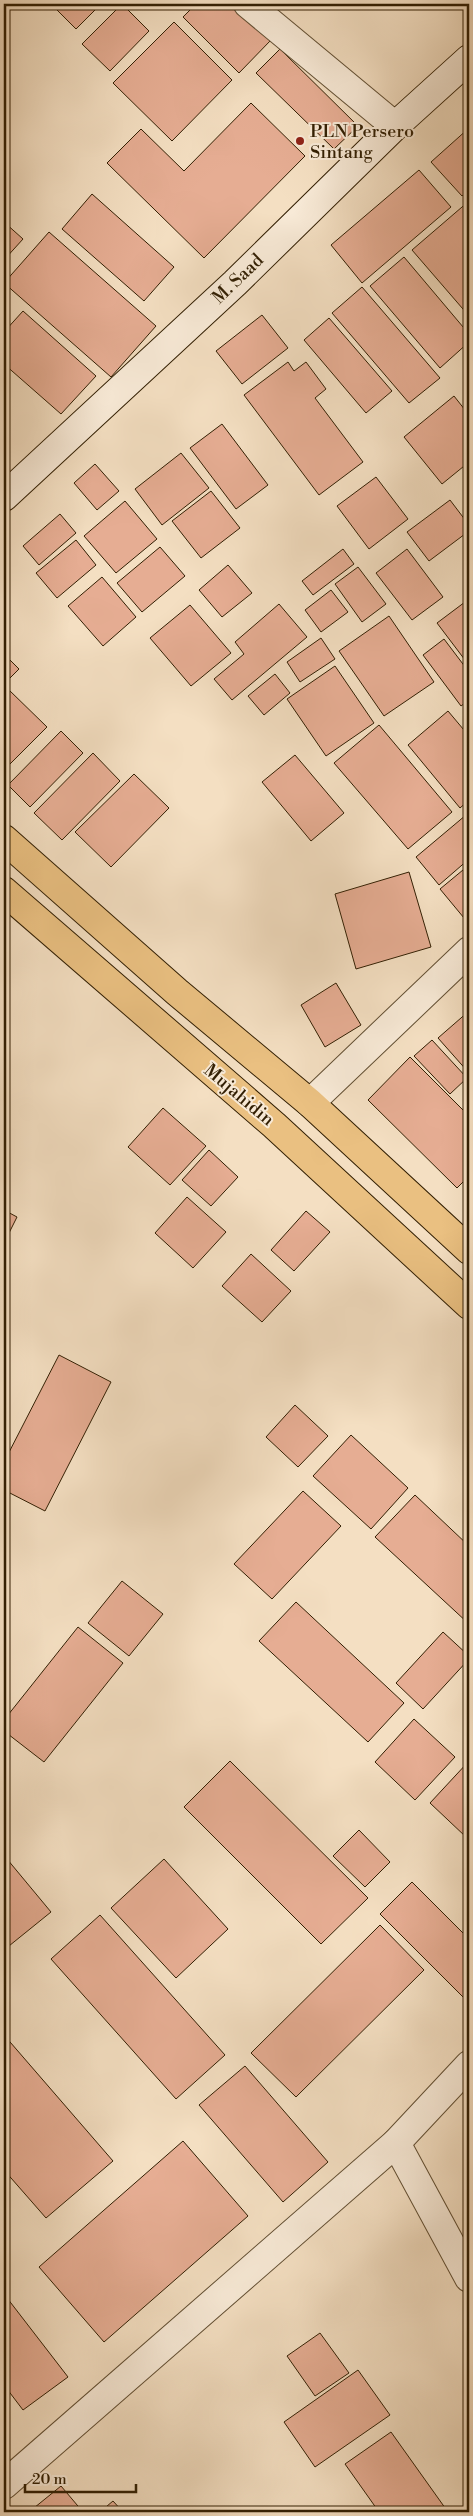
<svg xmlns="http://www.w3.org/2000/svg" width="473" height="2516" viewBox="0 0 473 2516" font-family="'Libre Bodoni',serif">
  <style>
    .building { fill: #e6ad93; stroke: #321f03 }
    .lines { fill: none; stroke-linecap: round; stroke-linejoin: round }
    .street-casing { stroke: #624f33; stroke-width: 30 }
    .secondary-casing { stroke: #321f03; stroke-width: 30 }
    .primary-casing { stroke: #321f03; stroke-width: 30 }
    .street { stroke: #f8ead7; stroke-width: 28 }
    .secondary { stroke: #f8ead7; stroke-width: 28 }
    .primary { stroke: #eac081; stroke-width: 28 }
    .poi-dot { fill: #8f2418; stroke: #f8ead7; stroke-width: 2 }
    .labels { text-anchor: middle; dominant-baseline: central; stroke-width: 4; stroke-linejoin: round; paint-order: stroke }
    .poi-label { font-size: 18px; fill: #321f03; stroke: #f8ead7; text-anchor: start }
    .street-label { font-size: 18px; fill: #321f03; stroke: #f8ead7 }
  </style>
  <rect width="100%" height="100%" fill="#f4dfc2"/>
  <filter id="stains"><feTurbulence type="fractalNoise" baseFrequency=".004" numOctaves="4"/><feColorMatrix values="0 0 0 0 .2 0 0 0 0 .09 0 0 0 0 .02 0 0 0 .5 -.17"/></filter>
  <radialGradient id="worn" r=".72"><stop offset=".6" stop-color="#630" stop-opacity="0"/><stop offset="1" stop-color="#630" stop-opacity=".3"/></radialGradient>
  <g class="building">
    <path d="M51 4H101L76 29Z"/>
    <path d="M122 4 149 31 110 71 82 44Z"/>
    <path d="M196 4H235L271 40 239 73 183 17Z"/>
    <path d="M174 22 232 80 172 141 113 83Z"/>
    <path d="M280 49 358 126 334 149 256 73Z"/>
    <path d="M251 103 305 156 204 258 107 163 141 129 184 171Z"/>
    <path d="M469 128V190L462 196 431 162Z"/>
    <path d="M419 170 451 207 362 283 331 245Z"/>
    <path d="M92 194 174 267 144 301 62 229Z"/>
    <path d="M469 201V316L412 250Z"/>
    <path d="M4 222 23 239 4 260Z"/>
    <path d="M49 232 156 326 111 377 4 283Z"/>
    <path d="M404 257 469 334V342L440 368 370 286Z"/>
    <path d="M362 287 440 378 409 403 332 313Z"/>
    <path d="M23 311 96 376 61 414 4 364V332Z"/>
    <path d="M262 315 288 348 242 384 216 351Z"/>
    <path d="M329 318 392 391 366 413 304 340Z"/>
    <path d="M288 362 294 371 306 362 326 389 315 398 363 462 319 495 244 395Z"/>
    <path d="M454 396 469 415V462L442 484 404 437Z"/>
    <path d="M222 424 268 485 236 509 190 448Z"/>
    <path d="M181 453 209 488 162 525 135 489Z"/>
    <path d="M95 464 119 491 97 510 74 483Z"/>
    <path d="M376 477 408 519 369 549 337 506Z"/>
    <path d="M211 491 240 528 201 558 172 521Z"/>
    <path d="M450 500 469 525V531L429 561 407 532Z"/>
    <path d="M125 501 157 539 116 573 84 536Z"/>
    <path d="M60 514 76 533 39 565 23 546Z"/>
    <path d="M76 540 96 565 57 598 36 573Z"/>
    <path d="M160 547 185 576 142 612 117 583Z"/>
    <path d="M343 549 354 564 313 595 302 581Z"/>
    <path d="M407 549 443 597 412 620 376 573Z"/>
    <path d="M228 565 252 593 222 617 199 590Z"/>
    <path d="M358 567 386 604 362 622 335 584Z"/>
    <path d="M102 577 136 617 103 646 68 606Z"/>
    <path d="M331 590 348 612 321 632 305 610Z"/>
    <path d="M469 599V657L465 660 437 623Z"/>
    <path d="M279 604 307 637 232 700 214 679 244 654 235 642Z"/>
    <path d="M190 605 231 653 191 686 150 638Z"/>
    <path d="M389 616 434 682 384 716 339 651Z"/>
    <path d="M321 638 335 659 300 682 287 662Z"/>
    <path d="M444 639 469 672V700L461 706 423 655Z"/>
    <path d="M4 654 19 669 4 684Z"/>
    <path d="M335 666 374 723 326 756 287 699Z"/>
    <path d="M275 674 290 693 264 715 248 696Z"/>
    <path d="M8 689 47 727 4 770V694Z"/>
    <path d="M448 711 469 736V800L460 808 408 745Z"/>
    <path d="M379 725 452 812 408 849 334 763Z"/>
    <path d="M61 731 83 753 30 807 8 785Z"/>
    <path d="M93 753 120 781 62 840 34 813Z"/>
    <path d="M295 755 344 813 311 841 262 782Z"/>
    <path d="M134 774 169 808 111 867 75 832Z"/>
    <path d="M466 815 469 819V859L439 885 416 857Z"/>
    <path d="M469 865V924L440 889Z"/>
    <path d="M409 872 431 947 356 969 335 894Z"/>
    <path d="M336 983 361 1025 325 1047 301 1005Z"/>
    <path d="M469 1011V1073L438 1038Z"/>
    <path d="M432 1040 467 1078 450 1094 414 1056Z"/>
    <path d="M410 1057 469 1116V1176L457 1188 368 1100Z"/>
    <path d="M163 1108 206 1146 170 1185 128 1147Z"/>
    <path d="M209 1150 238 1177 211 1206 182 1180Z"/>
    <path d="M187 1197 226 1232 193 1268 155 1233Z"/>
    <path d="M4 1210 17 1217 4 1243Z"/>
    <path d="M306 1211 330 1232 294 1271 271 1250Z"/>
    <path d="M251 1254 291 1291 262 1322 222 1286Z"/>
    <path d="M59 1355 111 1382 45 1511 4 1490V1462Z"/>
    <path d="M295 1405 328 1436 298 1467 266 1437Z"/>
    <path d="M351 1435 408 1488 371 1529 313 1476Z"/>
    <path d="M303 1491 341 1526 272 1599 234 1564Z"/>
    <path d="M415 1495 469 1546V1624L375 1537Z"/>
    <path d="M122 1581 163 1614 129 1656 88 1623Z"/>
    <path d="M296 1602 404 1703 368 1742 259 1641Z"/>
    <path d="M78 1627 123 1663 44 1762 4 1731V1720Z"/>
    <path d="M443 1632 469 1656V1659L423 1709 396 1683Z"/>
    <path d="M414 1719 455 1757 415 1800 375 1762Z"/>
    <path d="M230 1761 368 1898 321 1944 184 1807Z"/>
    <path d="M469 1761V1833L466 1837 430 1803Z"/>
    <path d="M359 1830 390 1862 365 1887 333 1856Z"/>
    <path d="M7 1859 51 1912 4 1950V1861Z"/>
    <path d="M164 1859 228 1929 176 1978 111 1908Z"/>
    <path d="M412 1882 469 1939V1997L466 2000 380 1914Z"/>
    <path d="M100 1915 225 2055 176 2099 51 1959Z"/>
    <path d="M380 1925 424 1970 296 2097 251 2053Z"/>
    <path d="M4 2035 113 2161 46 2218 4 2170Z"/>
    <path d="M245 2066 328 2162 283 2202 199 2105Z"/>
    <path d="M183 2141 248 2216 104 2342 39 2267Z"/>
    <path d="M4 2294 68 2377 23 2410 4 2385Z"/>
    <path d="M320 2333 349 2373 315 2396 287 2356Z"/>
    <path d="M358 2370 390 2415 315 2467 284 2422Z"/>
    <path d="M391 2432 448 2512H379L345 2464Z"/>
    <path d="M61 2486 83 2512H29Z"/>
    <path d="M113 2501 123 2512H100Z"/>
  </g>
  <g class="lines">
    <g class="street-casing">
      <g id="street">
        <path d="M248 4 395 126"/>
        <path d="M310 1103 469 951"/>
        <path d="M396 2143 469 2278"/>
        <path d="M4 2485 396 2143 469 2065"/>
      </g>
    </g>
    <g class="secondary-casing">
      <path id="secondary" d="M4 497 235 283 395 126 469 59"/>
    </g>
    <g class="primary-casing">
      <g id="primary">
        <path d="M4 839 177 992 310 1103 469 1250"/>
        <path d="M4 891 274 1125 469 1305"/>
      </g>
    </g>
    <use href="#street" class="street"/>
    <use href="#secondary" class="secondary"/>
    <use href="#primary" class="primary"/>
  </g>
  <circle class="poi-dot" cx="300" cy="141" r="5"/>
  <g class="labels">
    <g class="poi-label">
      <text x="310" y="131">PLN Persero<tspan x="310" dy="21">Sintang</tspan></text>
    </g>
    <g class="street-label">
      <text transform="translate(238 279) rotate(-44)">M. Saad</text>
      <text transform="translate(239 1095) rotate(40)">Mujahidin</text>
    </g>
  </g>
  <rect width="473" height="2516" fill="none" stroke="#f4dfc2" stroke-width="20"/>
  <rect x="5" y="5" width="463" height="2506" fill="none" stroke="#321f03" stroke-width="2.5"/>
  <rect x="10" y="10" width="453" height="2496" fill="none" stroke="#321f03"/>
  <path d="M25 2484v8h111v-8" fill="none" stroke="#321f03" stroke-width="2.5"/>
  <text x="32" y="2484" font-size="15" fill="#321f03" stroke="#f8ead7" stroke-width="4" paint-order="stroke">20 m</text>
  <rect width="100%" height="100%" filter="url(#stains)"/>
  <rect width="100%" height="100%" fill="url(#worn)"/>
</svg>
